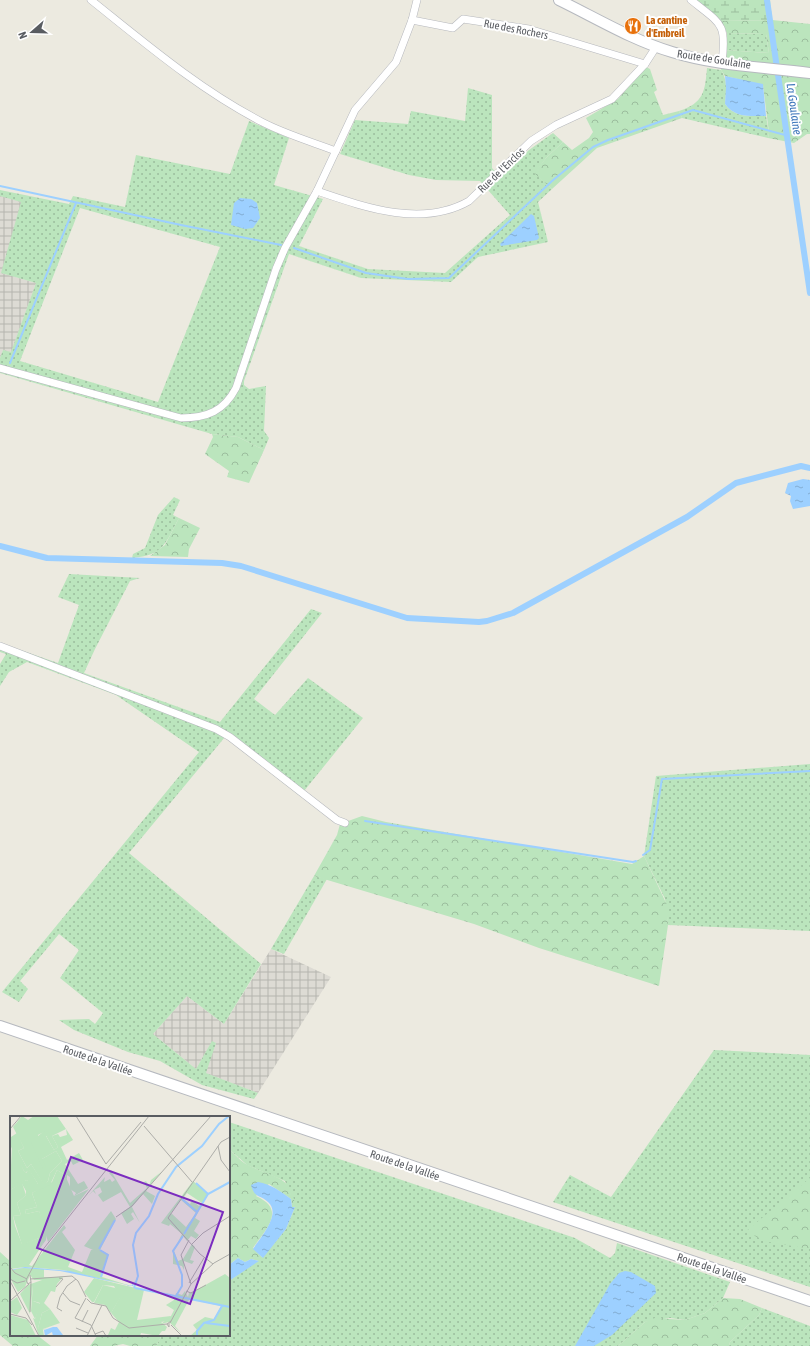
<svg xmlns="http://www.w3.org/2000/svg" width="810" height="1346" viewBox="0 0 810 1346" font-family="'Asap Condensed',sans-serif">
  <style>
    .industrial { fill: url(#industrial-grid) }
    .grass { fill: url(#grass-dots); fill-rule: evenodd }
    .forest { fill: url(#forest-crowns) }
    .wetland { fill: url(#wetland-marsh) }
    .water { fill: url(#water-ripples) }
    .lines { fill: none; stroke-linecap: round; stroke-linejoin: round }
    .stream { stroke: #9dd0ff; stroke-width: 2 }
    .canal { stroke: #9dd0ff; stroke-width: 6 }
    .street-casing { stroke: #b6b8bd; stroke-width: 8 }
    .secondary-casing { stroke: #b6b9bf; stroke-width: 12 }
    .street { stroke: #fff; stroke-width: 7 }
    .secondary { stroke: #fff; stroke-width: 10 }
    .labels { text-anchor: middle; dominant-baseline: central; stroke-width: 4; stroke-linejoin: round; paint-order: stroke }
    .food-label { font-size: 11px; font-weight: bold; fill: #c56008; stroke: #fff; text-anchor: start }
    .street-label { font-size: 11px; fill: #595c61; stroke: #fff }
    .water-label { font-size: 12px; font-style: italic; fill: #3c75ba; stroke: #fff }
    .inset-river { fill: none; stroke: #9dd0ff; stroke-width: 2 }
    .inset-road { fill: none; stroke: #adada9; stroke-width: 1 }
    .view { fill: #7b2cbf; fill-opacity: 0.15; stroke: #7b2cbf; stroke-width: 2 }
    .inset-edge { fill: none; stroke: #595c61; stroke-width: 2 }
  </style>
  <defs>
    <pattern id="industrial-grid" width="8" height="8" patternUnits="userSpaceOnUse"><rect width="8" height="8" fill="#dddbd4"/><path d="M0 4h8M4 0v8" fill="none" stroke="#b6b5af"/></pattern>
    <pattern id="grass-dots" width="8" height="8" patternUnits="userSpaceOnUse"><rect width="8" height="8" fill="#bbe5bd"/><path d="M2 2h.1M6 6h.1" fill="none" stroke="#9bbd9d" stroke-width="1.8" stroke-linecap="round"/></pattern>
    <pattern id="forest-crowns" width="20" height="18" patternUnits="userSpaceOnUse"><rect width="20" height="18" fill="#bbe5bd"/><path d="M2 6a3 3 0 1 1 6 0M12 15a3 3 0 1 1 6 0" fill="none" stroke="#9bbd9d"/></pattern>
    <pattern id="wetland-marsh" width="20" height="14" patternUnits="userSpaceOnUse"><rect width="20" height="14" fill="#bbe5bd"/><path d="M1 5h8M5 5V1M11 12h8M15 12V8" fill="none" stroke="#9bbd9d"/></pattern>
    <pattern id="water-ripples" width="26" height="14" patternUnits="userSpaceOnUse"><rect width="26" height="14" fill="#9dd0ff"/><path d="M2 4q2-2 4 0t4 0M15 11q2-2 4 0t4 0" fill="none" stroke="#83acd2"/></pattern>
  </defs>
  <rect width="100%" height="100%" fill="#eceae0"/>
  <g class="industrial">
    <path d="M0 196 22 201 2 273 36 283 11 353 3 350 0 358Z"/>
    <path d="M271 949 331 977 258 1093 205 1073 216 1043 212 1042 196 1069 153 1034 187 996 224 1024Z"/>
  </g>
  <g class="grass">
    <path d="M727 33 766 34 769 53 725 50Z"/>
    <path d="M707 68 721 70C728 80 726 92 725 104 735 118 750 116 766 116L769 133 768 138 682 118 679 111C704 103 705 91 707 68Z"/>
    <path d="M468 88 492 95V168L500 177 529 150 553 133 563 142 546 158 535 173 552 189 538 202 548 242 478 257 451 282 361 278 289 254 244 381V385L249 389 266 386 264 431 269 438 264 450 238 437 212 434 0 373V358L3 350 11 352 36 283 1 273 21 202 0 196V190L69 204 73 196 125 207 136 155 230 174 249 121 289 138 274 185 323 199 299 246 368 269 445 273 510 215 480 181 436 180 409 175 340 154 355 120 408 124 411 111 465 121ZM80 208 220 247 158 402 20 361Z"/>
    <path d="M174 497 180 500 173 515 179 518C165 544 164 555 132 558L133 554 145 548 158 515Z"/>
    <path d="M69 574 140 578 130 581 95 649 84 673 220 722 311 609 322 613 254 699 275 715 308 678 363 718 300 796 225 737 129 853 261 964 224 1024 187 996 153 1034 196 1069 212 1041 216 1043 206 1073 258 1093 254 1099 202 1085 160 1061 128 1052 74 1030 59 1020 89 1019 95 1024 103 1013 60 978 79 950 59 934 20 981 28 989 19 1002 2 992 199 752 116 695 27 662 9 672 0 686V664L6 654 0 652V643L58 663 79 605 58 597Z"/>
    <path d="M810 764V931L668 925 665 899 644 856 656 776Z"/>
    <path d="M314 876 327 879 284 954 271 949Z"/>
    <path d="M714 1050 810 1055V1287L553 1202 570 1175 611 1197Z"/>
    <path d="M229 1122 575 1238 610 1258 615 1253 617 1243 730 1282 723 1298 705 1313 685 1320 670 1318 645 1322 618 1346H156L162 1335H229V1281L263 1257 286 1229 295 1207 285 1181 247 1165 229 1149Z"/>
    <path d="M762 1308 810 1326V1346H729L730 1342 759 1315Z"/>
  </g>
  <g class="forest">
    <path d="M772 20 810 24V134H807L794 143 768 138 769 133 763 85 725 76 721 70 725 50 769 53 766 34 727 33 720 21Z"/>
    <path d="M646 67 650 69 657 90 654 92 663 115 679 111 682 118 597 148 552 189 534 173 546 158 563 142 572 150 589 138 593 132 586 118 618 99Z"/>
    <path d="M212 434 238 437 264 450 249 483 227 477 229 471 205 454 213 437Z"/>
    <path d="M179 518 200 528 189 549 188 557 150 556 165 545Z"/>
    <path d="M362 816 386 822 632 864 644 856 667 905 668 925 659 986 539 948 474 924 314 876 337 835 340 824Z"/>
    <path d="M229 1149C235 1154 241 1162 248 1165 273 1178 293 1175 295 1207H292L291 1199 269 1184 256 1196C287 1210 266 1229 253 1248L263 1258 259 1261 251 1259 245 1262 238 1258 229 1265Z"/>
    <path d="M810 1178V1249L769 1242 745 1232Z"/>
    <path d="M0 1252 11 1262V1335H37L51 1346H13L0 1335Z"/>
    <path d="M723 1298 740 1299 762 1308 759 1315 730 1342 729 1346H618L645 1322 655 1318 685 1320 705 1313Z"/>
    <path d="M98 1335H162L156 1346H130L123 1344 114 1346H90Z"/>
  </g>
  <path class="wetland" d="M695 0H770L772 20 720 21Z"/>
  <g class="water">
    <path d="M725 76 763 84 766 116C750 116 735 118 725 104L726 88Z"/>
    <path d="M240 198 251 199 257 203 260 218 253 228 245 229 231 225 234 203Z"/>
    <path d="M531 214 534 216 539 238 537 240 501 246 500 244Z"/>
    <path d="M803 479 810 480V506L793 509 790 501 791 496 785 493 788 483Z"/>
    <path d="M258 1182C271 1184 280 1191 291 1199L292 1207H295L286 1229 263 1258 253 1249C260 1238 282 1214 268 1202 259 1194 255 1199 251 1185Z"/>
    <path d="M238 1258 245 1262 251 1259 259 1261 229 1281V1265Z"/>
    <path d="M625 1271 631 1272 655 1286 656 1293 612 1335 594 1346H575L610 1284 619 1273Z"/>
  </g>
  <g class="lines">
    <g class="stream">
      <path d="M0 186 181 225 281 245"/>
      <path d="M294 248 366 273 408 279 449 278 552 181 593 147 608 140 693 110 785 135"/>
      <path d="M10 363 76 203"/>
      <path d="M365 821 633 862 636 861"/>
      <path d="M643 855 650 850 662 779 810 771"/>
    </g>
    <g class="canal">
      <path d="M767 0 810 293"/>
      <path d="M0 546 47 558 222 563 241 566 407 618 479 622 487 621 513 613 687 517 736 483 801 466 810 468"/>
    </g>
    <g class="street-casing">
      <g id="street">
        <path d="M91 0C146 44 200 90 262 122 285 134 312 142 336 151"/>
        <path d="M691 0C721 24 727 23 722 62"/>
        <path d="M412 20 453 28 463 19 529 29 645 64"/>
        <path d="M317 191C364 207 422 228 469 201L531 141 556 125 612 99 645 64 656 47"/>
        <path d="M0 368 181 418C207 418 224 411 236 388L276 269 285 248 317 191 355 110 396 62 412 20 417 0"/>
        <path d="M0 646 216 729 230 737 337 820 345 823"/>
      </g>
    </g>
    <g class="secondary-casing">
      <g id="secondary">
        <path d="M559 0C596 18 632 40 672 52 716 66 765 67 810 73"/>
        <path d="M0 1026 810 1301"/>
      </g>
    </g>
    <use href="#street" class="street"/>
    <use href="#secondary" class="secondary"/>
  </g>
  <defs>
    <g id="restaurant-disc" transform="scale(0.9)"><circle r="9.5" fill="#e8710a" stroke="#fff"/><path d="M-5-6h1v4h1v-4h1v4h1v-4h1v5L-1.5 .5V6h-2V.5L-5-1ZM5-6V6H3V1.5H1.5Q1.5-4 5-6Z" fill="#fff"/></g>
  </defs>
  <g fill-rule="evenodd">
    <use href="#restaurant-disc" x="633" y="26"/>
  </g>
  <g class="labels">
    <g class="food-label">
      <text x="646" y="20">La cantine<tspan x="646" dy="13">d'Embreil</tspan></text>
    </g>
    <g class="street-label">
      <text transform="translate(516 29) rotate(11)">Rue des Rochers</text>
      <text transform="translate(714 59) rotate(9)">Route de Goulaine</text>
      <text transform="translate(501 170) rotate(-44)">Rue de l'Enclos</text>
      <text transform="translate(98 1060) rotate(19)">Route de la Vallée</text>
      <text transform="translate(405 1165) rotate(19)">Route de la Vallée</text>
      <text transform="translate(712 1268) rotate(19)">Route de la Vallée</text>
    </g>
    <g class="water-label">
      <text transform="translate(794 109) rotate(82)">La Goulaine</text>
    </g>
  </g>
  <g transform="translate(10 1116)">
    <rect width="220" height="220" fill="#eceae0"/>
    <path d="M12 0 18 4 24 0H47L56 13 42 20 48 31 44 34 34 16 28 19 32 43 46 35 52 45 40 57 38 65 34 69 21 48 17 52 8 35 14 32 3 11ZM2 28 14 55 16 57 19 53 28 68H19L17 64 0 71ZM47 54 55 59 64 80 79 73 38 126 29 95 16 98 15 94 27 91 22 77 42 66ZM101 55 120 87 137 72 134 66 136 65 139 70 141 64 151 56 136 75 145 80 142 88 133 78 122 91 130 107 123 96 121 98 124 103 117 108 111 97 120 91 111 76 93 86 88 79 92 76 90 71 84 74 86 78 83 75 78 80 95 61 94 66 100 63 102 66 105 64 99 57ZM183 65 198 78 185 102 190 105 184 115 189 119 186 123 181 120 177 125 173 120 164 135 168 145 173 143 182 128 185 131 180 144 184 145 182 148 174 145V154L172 150 163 148V136L172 118 160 108 159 110 151 107ZM177 77 192 87 189 90 182 85 180 88 173 83ZM171 84 186 97 176 111 161 97ZM12 67 16 79 7 87 11 99 3 100 5 110 12 128 29 122 33 128 19 149 22 150 54 109 56 112 52 116 65 134 58 151 72 156 81 134H90L98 138 92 161 121 170 53 154 15 151 0 153V74ZM13 152 34 153V161H53L47 168 45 176 41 175 34 187 40 193 32 197 28 212 32 218V214L39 211 33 214 34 220H29L23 202 25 203 30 187 23 185V169L20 198 10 178 18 169 32 164H24L20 159 15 171 8 176 0 162V154ZM84 162 134 174 127 204 161 200 157 205 151 206 157 211 155 215H152L148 220 131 217 130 220 98 219 101 212 105 214 109 206 101 197 110 181 104 170 93 169 84 186H82L74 176ZM7 181 12 192 7 199 0 196V186ZM0 199 18 204 26 220H0Z" fill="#bbe5bd" fill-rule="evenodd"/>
    <path d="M56 13 63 24 51 31 57 44 69 37 73 44 63 49 61 45 55 48 68 68 74 65 78 72 64 80 66 77 60 73V61L57 59V64L55 59 47 54 40 69 22 77 27 91 15 94 16 98 29 95 37 115 36 124 33 128 29 122 12 129 3 100 11 99 7 87 16 79V75L12 68 0 74V71L1 68 17 64 20 68H28L19 54 15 57 14 55 0 29 1 21 7 17 14 32 8 35 17 52 21 48 34 68 38 65 40 57 52 45 46 35 32 43 36 51 33 53 21 26 34 15 36 18 39 16 36 20 44 34 48 31 42 20 48 18 50 21 57 19ZM101 95 106 103 90 134H83L74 130ZM218 162H220V191L180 182 165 210 171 217 159 206 151 208 161 200 164 194 156 189 164 184 166 177 172 179 175 175 178 181 179 177ZM23 169V185L31 188 25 203 21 195ZM93 169 117 175 112 183 110 182 101 197 95 189 84 187ZM40 193 50 207 33 213 31 220 28 212 32 197Z" fill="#bbe5bd"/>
    <path d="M215 158 220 162V220H180L187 214 183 209 195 201 204 203 211 190 179 183 181 177Z" fill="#bbe5bd"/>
    <path d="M15 151 60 155 121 170 125 165 123 170 128 171 50 155 13 152 0 154ZM43 211H47L53 219 43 220 42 216 35 220 34 214Z" fill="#9dd0ff"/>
    <path class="inset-river" d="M186 67 198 78M172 83 187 96M174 118 198 78 220 66M89 133 105 104M90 134 98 139 91 161M124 172 128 160 123 129 126 117 139 100 148 78 166 51 192 30 209 8 219 0M125 172 220 191M166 180 172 170V159L163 135 173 120M196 207 220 210M187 220V215L194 207 204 204 212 190"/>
    <path class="inset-road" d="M66 0 96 48 131 6M134 10 182 66M0 13 11 0M208 30 211 44 220 56M106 101 122 90 201 0M179 124 171 139 181 168M182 128 193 117 220 100M203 148 190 138 158 102 211 26 220 21M0 151 5 157 17 163M20 159 21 166 18 168 16 164 31 136 139 0M0 163 7 167 15 165M20 163 62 160 68 165 76 181M0 165 29 220M179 167 194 142M46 171 53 163 49 162M176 175 181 177 196 169M53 177 60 185 70 189M76 182 65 202 81 209 86 220M77 183 81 187 96 190 103 202 119 212 157 208M0 185 19 168M52 195 47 192 50 181 57 170 66 163M20 196 21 166M0 198 16 202 22 209M72 206 78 194M159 207V211L157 208 161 205M160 207 181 168 204 147 220 138M161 209 172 220M66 212 78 217M85 218 93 215 96 220M77 220 92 189"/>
    <path class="view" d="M61 41 213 96 180 188 27 132Z"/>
    <rect width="220" height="220" class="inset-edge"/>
  </g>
  <g transform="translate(32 32) rotate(250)" stroke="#ffffff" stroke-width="3" paint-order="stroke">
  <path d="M0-3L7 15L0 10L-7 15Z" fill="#595c61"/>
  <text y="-6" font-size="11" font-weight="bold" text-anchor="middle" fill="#595c61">N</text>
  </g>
</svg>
